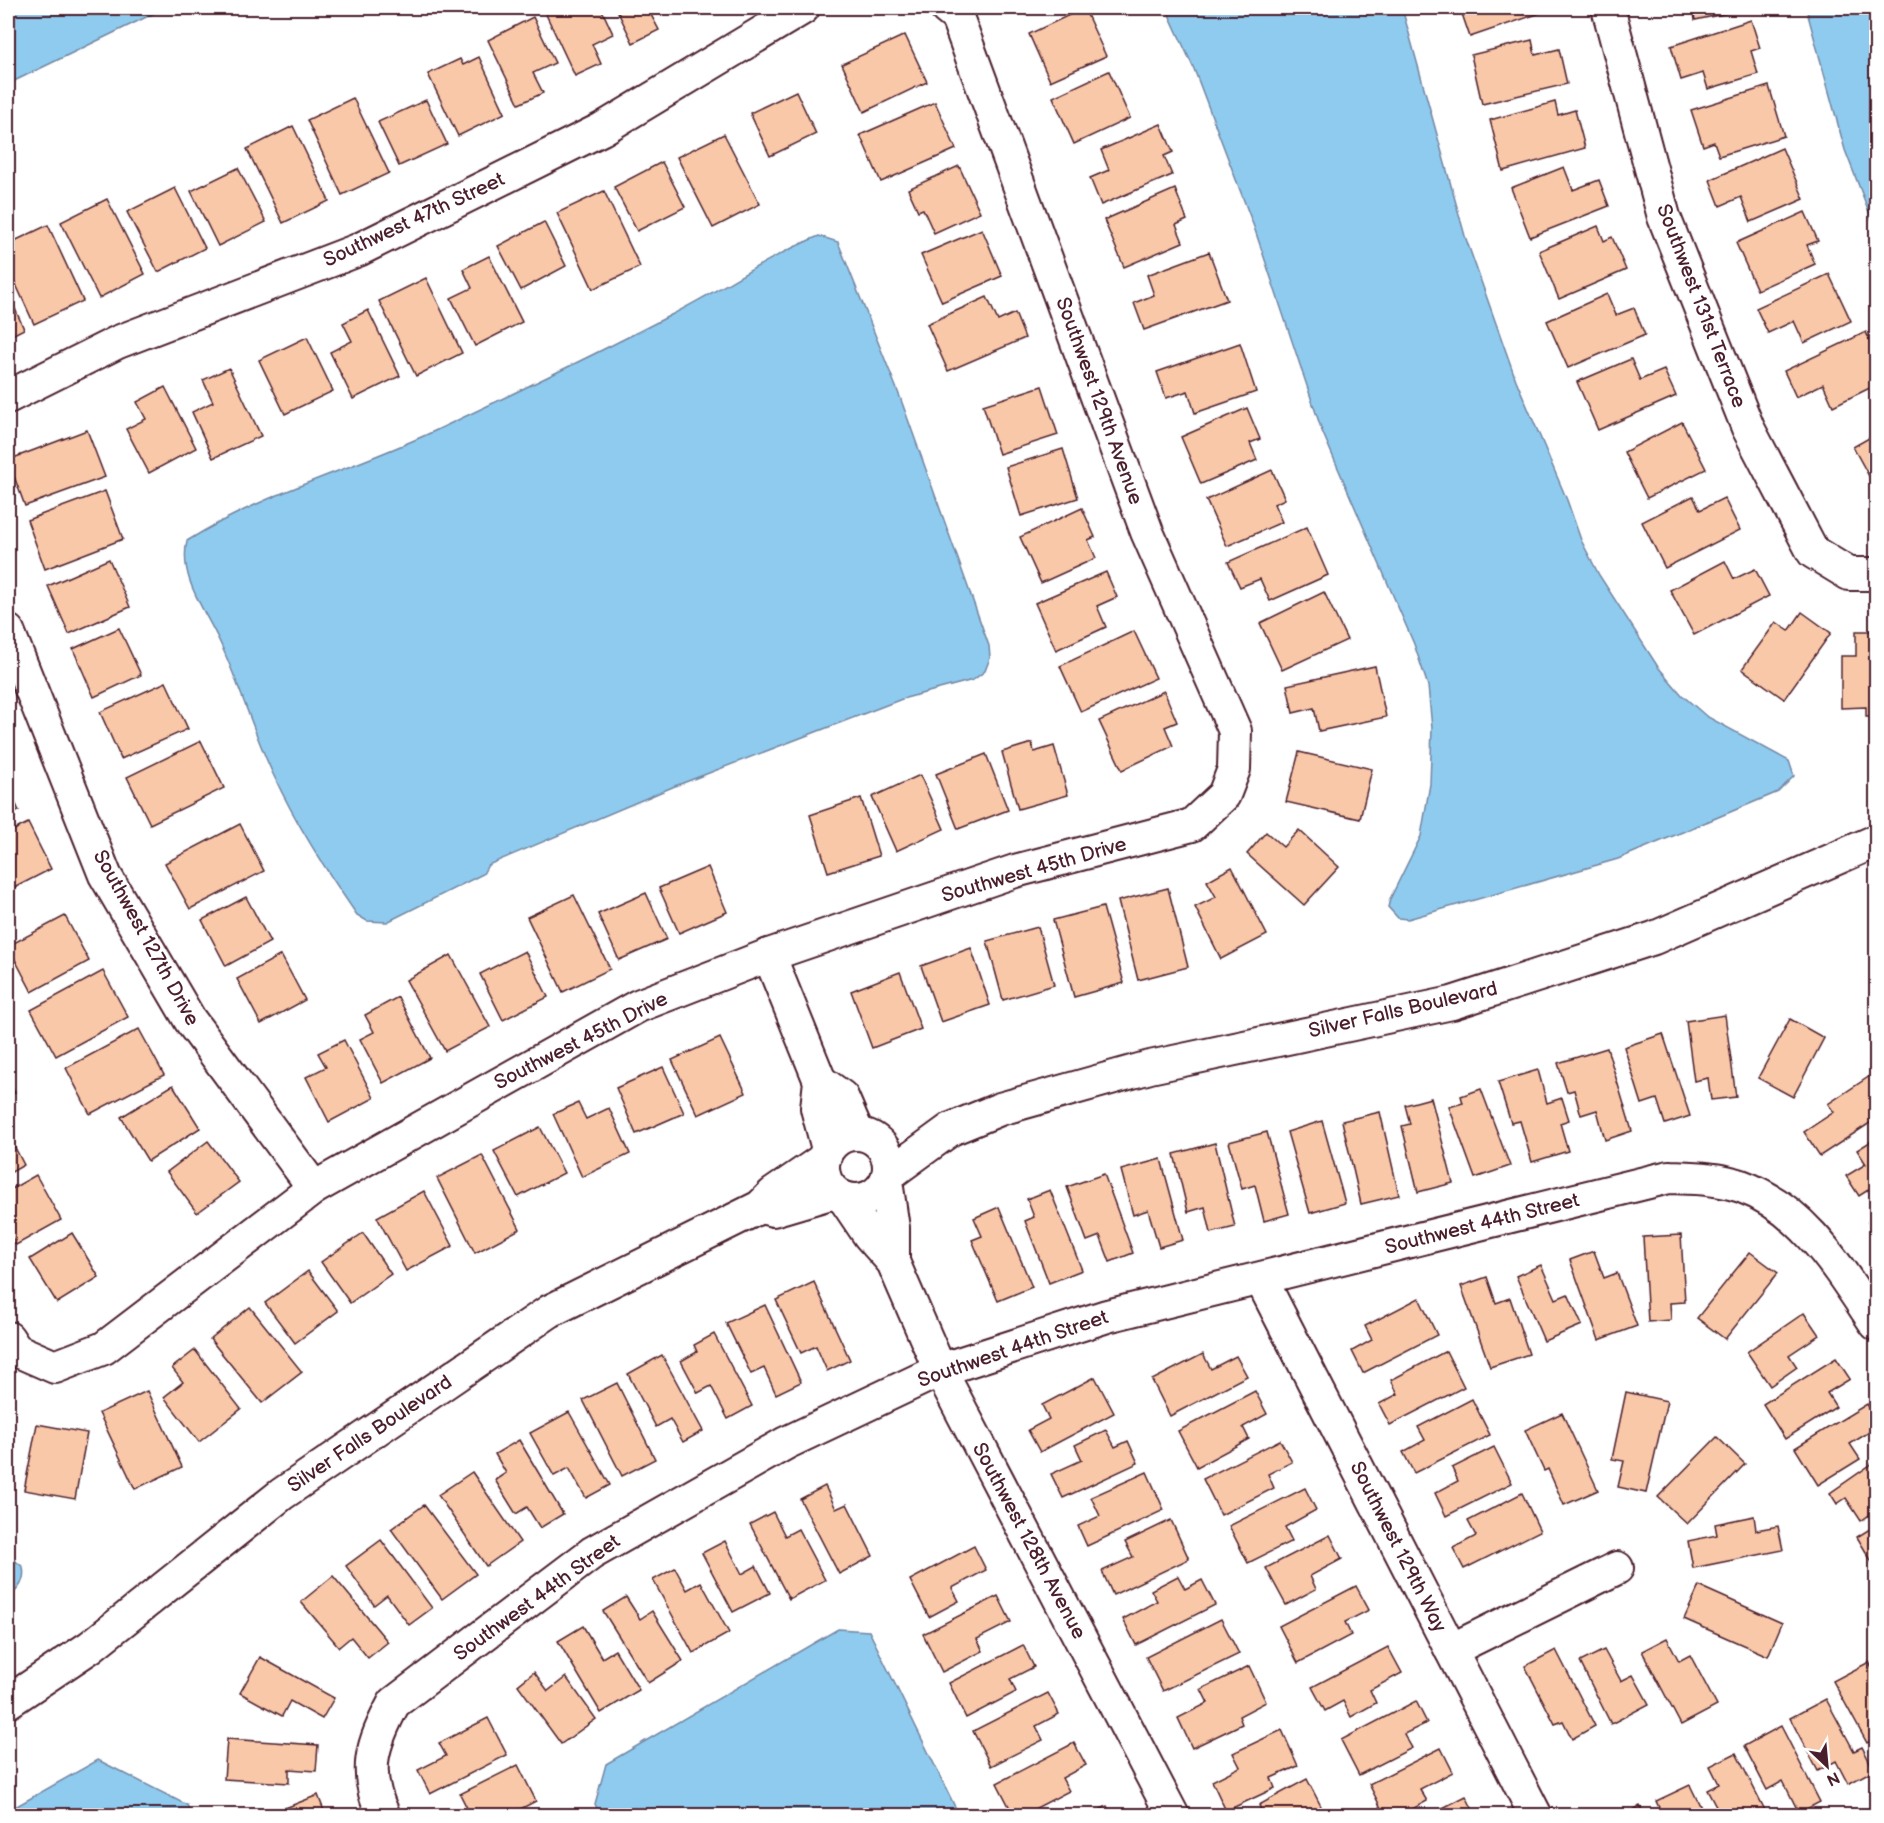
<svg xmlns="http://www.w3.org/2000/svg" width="1884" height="1823" viewBox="0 0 1884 1823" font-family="'Balsamiq Sans',sans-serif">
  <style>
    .water { fill: #8fcbef; stroke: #7386a1; stroke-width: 1.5 }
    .building { fill: #f9c8a9; stroke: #4a1f2b; stroke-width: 1.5 }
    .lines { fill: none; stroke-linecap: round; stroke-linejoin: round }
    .minor-casing { stroke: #4a1f2b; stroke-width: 36 }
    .minor { stroke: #fff; stroke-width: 32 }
    .labels { text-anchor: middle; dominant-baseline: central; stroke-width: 5; stroke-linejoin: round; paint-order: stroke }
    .street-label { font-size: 20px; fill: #4a1f2b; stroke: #fff }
  </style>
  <rect width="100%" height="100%" fill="#fff"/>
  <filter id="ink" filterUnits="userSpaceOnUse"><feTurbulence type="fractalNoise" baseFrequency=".0167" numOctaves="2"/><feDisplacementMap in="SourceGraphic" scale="12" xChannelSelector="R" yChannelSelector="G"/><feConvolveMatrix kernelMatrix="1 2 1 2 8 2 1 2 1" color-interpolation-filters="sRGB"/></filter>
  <g filter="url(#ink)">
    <g class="water">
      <path d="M8 8H165L8 84Z"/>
      <path d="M1166 8H1402L1465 236 1516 380 1567 500 1581 540 1599 575 1658 667 1682 695 1706 716 1789 761 1794 776 1778 792 1618 859 1408 919 1398 918 1388 907 1390 899 1421 836 1430 784 1432 728 1428 686 1414 644 1322 431 1254 227 1194 69Z"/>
      <path d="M1806 8H1876V230L1845 150Z"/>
      <path d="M819 236 838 242 900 397 989 646 990 658 985 671 973 680 902 699 675 786 488 865 483 874 387 922 367 921 357 915C326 870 296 824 273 774 254 733 241 689 222 647 208 614 178 579 187 541 266 491 359 468 443 427 519 391 596 354 671 315 721 290 767 257 819 236Z"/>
      <path d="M8 1555 23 1567C26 1582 18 1589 8 1599Z"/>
      <path d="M838 1629 869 1631 959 1815H600L595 1804 606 1764Z"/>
      <path d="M98 1760 187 1805 192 1815H8V1811Z"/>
    </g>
    <g class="building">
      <path d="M543 8H601L613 34 592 44 601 64 575 76Z"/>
      <path d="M616 8H656L649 11 659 30 633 43Z"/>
      <path d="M1022 8H1039L1026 15Z"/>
      <path d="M1084 8 1106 56 1050 81 1029 34Z"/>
      <path d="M1460 8H1552V9L1470 37Z"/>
      <path d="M1693 8H1752L1695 20Z"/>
      <path d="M533 17 555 63 533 73 543 93 519 104 488 40Z"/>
      <path d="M1751 20 1760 48 1751 51 1758 74 1708 89 1703 73 1681 80 1671 46Z"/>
      <path d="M905 35 927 82 864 112 842 64Z"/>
      <path d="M1532 40 1535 55 1559 49 1567 84 1482 104 1471 55Z"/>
      <path d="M479 57 505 113 458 136 428 74 460 59 463 65Z"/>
      <path d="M1109 71 1130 118 1074 144 1053 97Z"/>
      <path d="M1769 86 1784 136 1719 156 1714 142 1703 146 1691 110Z"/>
      <path d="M796 91 816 134 770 156 750 113Z"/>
      <path d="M353 98 389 173 342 195 307 120Z"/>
      <path d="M426 100 447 144 399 166 378 122Z"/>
      <path d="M935 102 956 149 881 182 860 135Z"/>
      <path d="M1555 102 1558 115 1575 110 1585 148 1503 171 1490 120Z"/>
      <path d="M1161 124 1173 152 1164 156 1172 175 1101 205 1090 178 1109 170 1101 150Z"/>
      <path d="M293 126 329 201 283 223 247 149Z"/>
      <path d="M724 134 760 204 713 228 677 157Z"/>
      <path d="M1782 148 1804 199 1751 222 1741 197 1720 206 1710 180Z"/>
      <path d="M662 162 685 207 637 231 614 187Z"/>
      <path d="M959 166 980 212 934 233 923 209 918 211 908 189Z"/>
      <path d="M1564 167 1573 190 1599 180 1609 206 1530 237 1511 188Z"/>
      <path d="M238 168 266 222 218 246 191 191Z"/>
      <path d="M175 188 205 248 158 272 127 212Z"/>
      <path d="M1175 189 1187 220 1176 225 1183 242 1124 267 1104 220Z"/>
      <path d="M604 191 640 267 593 289 557 213Z"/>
      <path d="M107 199 145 274 99 298 61 222Z"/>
      <path d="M1805 212 1818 241 1807 245 1815 264 1757 290 1736 243Z"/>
      <path d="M544 222 566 266 521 290 498 246Z"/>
      <path d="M48 225 83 301 34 324 8 267V244Z"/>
      <path d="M1598 226 1604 241 1612 237 1626 270 1559 299 1539 251Z"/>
      <path d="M982 229 1002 276 942 302 921 255Z"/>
      <path d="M1209 252 1227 300 1144 330 1134 303 1154 295 1147 275Z"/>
      <path d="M489 256 522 322 475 346 451 298 472 288 463 269Z"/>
      <path d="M1829 274 1851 321 1804 343 1794 321 1768 333 1756 308Z"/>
      <path d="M426 278 462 353 416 376 379 301Z"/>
      <path d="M8 293 24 329 8 337Z"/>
      <path d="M1607 294 1616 315 1634 308 1645 335 1568 368 1547 321Z"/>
      <path d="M987 297 998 321 1015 313 1025 338 948 371 927 324Z"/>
      <path d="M368 310 400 376 353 399 330 352 352 341 343 323Z"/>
      <path d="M1866 332 1876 356V385L1833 406 1823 384 1796 397 1784 371Z"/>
      <path d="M307 337 333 391 285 414 259 360Z"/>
      <path d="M1240 343 1256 392 1195 413 1188 391 1166 398 1157 372Z"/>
      <path d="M1631 359 1640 380 1664 370 1676 396 1598 430 1577 382Z"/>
      <path d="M229 368 261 436 213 458 192 412 213 402 203 380Z"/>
      <path d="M1042 386 1058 435 999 454 983 405Z"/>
      <path d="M165 387 196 448 149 473 126 429 146 419 137 402Z"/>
      <path d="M1247 408 1260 439 1250 443 1257 460 1201 484 1181 437Z"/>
      <path d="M1682 422 1706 469 1647 498 1624 452Z"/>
      <path d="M87 430 105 477 25 506 8 460Z"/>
      <path d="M1876 434V489L1853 447Z"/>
      <path d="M1063 449 1078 498 1021 516 1006 467Z"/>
      <path d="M1272 470 1285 499 1274 504 1282 522 1227 546 1206 500Z"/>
      <path d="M105 491 123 539 45 569 27 520Z"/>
      <path d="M1693 496 1700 510 1724 498 1740 530 1665 568 1642 522Z"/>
      <path d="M1082 508 1095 537 1088 540 1096 558 1041 583 1020 537Z"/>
      <path d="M1307 527 1328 575 1270 601 1260 579 1240 587 1228 562Z"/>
      <path d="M109 559 130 607 69 634 48 586Z"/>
      <path d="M1725 561 1734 579 1755 569 1769 596 1694 635 1670 590Z"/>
      <path d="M1106 572 1117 597 1097 606 1106 627 1056 650 1035 603Z"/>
      <path d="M1324 592 1347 640 1282 670 1260 623Z"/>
      <path d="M1802 612 1831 633 1784 699 1742 669 1776 622 1789 631Z"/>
      <path d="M119 628 141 675 94 697 73 649Z"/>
      <path d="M1134 631 1156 678 1081 712 1060 666Z"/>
      <path d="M1856 631H1876V717H1866V707L1841 708V656H1856Z"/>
      <path d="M1375 666 1386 717 1319 731 1314 708 1293 713 1287 685Z"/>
      <path d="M166 682 188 729 121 759 100 712Z"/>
      <path d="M1164 691 1177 722 1165 727 1173 746 1122 770 1099 721Z"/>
      <path d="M201 741 224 788 150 824 127 777Z"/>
      <path d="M1032 743 1034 752 1054 746 1068 795 1018 809 1002 752Z"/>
      <path d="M1299 752 1372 769 1360 819 1286 802Z"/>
      <path d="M986 754 1008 810 958 829 936 774Z"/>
      <path d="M920 775 944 829 896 851 872 797Z"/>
      <path d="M8 787 19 811 8 816Z"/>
      <path d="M861 798 879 856 828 872 810 815Z"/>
      <path d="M28 823 51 869 8 891V833Z"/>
      <path d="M240 824 264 871 190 909 165 863Z"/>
      <path d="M1299 830 1339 867 1304 905 1247 854 1266 832 1283 847Z"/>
      <path d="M708 867 727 912 679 933 659 888Z"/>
      <path d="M1232 867 1267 935 1221 959 1195 907 1216 897 1207 881Z"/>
      <path d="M1168 888 1188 967 1138 980 1118 901Z"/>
      <path d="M646 893 667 939 619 960 598 914Z"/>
      <path d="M574 895 610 969 563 992 527 917Z"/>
      <path d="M246 897 270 942 226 966 202 920Z"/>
      <path d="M1103 907 1124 983 1074 997 1053 920Z"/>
      <path d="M65 916 89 961 32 992 8 946Z"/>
      <path d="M1038 927 1054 985 1003 1000 987 941Z"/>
      <path d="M971 948 990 1005 941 1022 921 966Z"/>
      <path d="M525 951 548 997 503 1020 480 974Z"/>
      <path d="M281 955 305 1000 261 1024 237 979Z"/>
      <path d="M451 955 490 1027 445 1051 406 980Z"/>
      <path d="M103 971 128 1017 56 1056 31 1010Z"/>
      <path d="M900 972 921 1029 872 1048 851 991Z"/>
      <path d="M398 997 430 1058 383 1083 360 1039 374 1032 365 1015Z"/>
      <path d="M1725 1015 1736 1097 1711 1100 1708 1078 1694 1081 1686 1021Z"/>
      <path d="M1790 1019 1824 1038 1793 1097 1758 1078Z"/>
      <path d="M139 1029 164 1075 90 1114 66 1068Z"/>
      <path d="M1663 1034 1690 1116 1665 1124 1657 1099 1642 1104 1624 1047Z"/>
      <path d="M720 1038 746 1093 698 1115 672 1060Z"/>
      <path d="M344 1040 374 1098 329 1122 306 1077 326 1067 318 1053Z"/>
      <path d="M1607 1048 1632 1131 1605 1140 1597 1110 1581 1115 1574 1090 1567 1092 1558 1063Z"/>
      <path d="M663 1067 684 1113 636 1134 616 1088Z"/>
      <path d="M1538 1070 1547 1103 1562 1098 1569 1120 1560 1123 1568 1151 1532 1162 1520 1121 1511 1123 1498 1082Z"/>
      <path d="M1870 1076 1876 1085V1119L1820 1156 1804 1132 1834 1112 1828 1104Z"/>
      <path d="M8 1078 15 1093 8 1097Z"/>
      <path d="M173 1085 200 1128 148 1161 121 1117Z"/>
      <path d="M1481 1089 1510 1166 1475 1178 1449 1107 1463 1103 1461 1096Z"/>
      <path d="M1431 1098 1453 1183 1418 1192 1402 1126 1410 1124 1405 1105Z"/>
      <path d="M578 1103 586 1119 609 1108 630 1154 582 1177 553 1114Z"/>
      <path d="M1380 1112 1399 1195 1361 1204 1342 1121Z"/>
      <path d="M1322 1121 1345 1203 1310 1213 1287 1132Z"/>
      <path d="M540 1127 564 1173 518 1197 494 1151Z"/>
      <path d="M1267 1132 1289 1214 1264 1221 1255 1185 1242 1189 1229 1142Z"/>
      <path d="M8 1134 24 1165 8 1174Z"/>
      <path d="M1876 1138V1185L1859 1196 1846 1176 1866 1164 1857 1150Z"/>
      <path d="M208 1141 239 1182 197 1213 167 1172Z"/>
      <path d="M1215 1143 1235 1227 1211 1233 1205 1207 1188 1212 1174 1154Z"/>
      <path d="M482 1155 520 1229 475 1253 437 1178Z"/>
      <path d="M1161 1159 1183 1240 1159 1247 1148 1210 1133 1215 1121 1170Z"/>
      <path d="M1104 1174 1133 1253 1110 1262 1100 1236 1087 1241 1067 1187Z"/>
      <path d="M36 1175 61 1220 16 1245 8 1230V1191Z"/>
      <path d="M1050 1190 1082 1270 1049 1283 1025 1221 1034 1217 1027 1199Z"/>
      <path d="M424 1191 453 1246 406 1271 377 1217Z"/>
      <path d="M999 1207 1032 1287 998 1301 972 1240 982 1236 974 1218Z"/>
      <path d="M1876 1216V1236L1868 1222Z"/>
      <path d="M72 1233 99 1277 57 1303 30 1259Z"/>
      <path d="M363 1233 391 1274 350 1303 321 1262Z"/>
      <path d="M1681 1235 1685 1302 1670 1303 1671 1320 1648 1322 1643 1237Z"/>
      <path d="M1594 1251 1604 1278 1617 1273 1637 1326 1599 1340 1570 1260Z"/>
      <path d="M1750 1252 1778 1273 1725 1339 1697 1318Z"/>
      <path d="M1541 1265 1556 1299 1568 1294 1582 1325 1544 1341 1516 1276Z"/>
      <path d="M308 1271 338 1311 295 1343 265 1303Z"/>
      <path d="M1487 1277 1496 1303 1510 1298 1529 1354 1490 1367 1461 1286Z"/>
      <path d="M814 1282 850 1360 827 1371 816 1346 801 1353 776 1300Z"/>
      <path d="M1419 1298 1437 1335 1363 1373 1352 1351 1372 1340 1365 1326Z"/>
      <path d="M765 1305 801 1382 776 1394 764 1368 751 1374 726 1323Z"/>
      <path d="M250 1307 302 1372 262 1403 210 1339Z"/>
      <path d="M1804 1313 1819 1335 1789 1355 1797 1367 1770 1386 1747 1352Z"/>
      <path d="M714 1334 752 1406 728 1419 711 1386 698 1393 681 1361 697 1352 694 1345Z"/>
      <path d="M195 1350 241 1409 199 1442 164 1397 183 1382 172 1368Z"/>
      <path d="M1446 1351 1464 1387 1390 1425 1379 1404 1398 1394 1391 1380Z"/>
      <path d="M1203 1354 1211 1369 1236 1356 1247 1376 1170 1416 1152 1380Z"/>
      <path d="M662 1355 703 1431 683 1442 670 1419 656 1427 628 1374Z"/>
      <path d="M1836 1358 1850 1379 1827 1393 1836 1407 1785 1439 1763 1404Z"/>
      <path d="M1095 1377 1114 1413 1040 1452 1028 1430 1049 1419 1042 1405Z"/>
      <path d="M617 1383 655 1459 622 1476 583 1400Z"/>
      <path d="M147 1391 182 1467 135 1489 99 1413Z"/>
      <path d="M1255 1391 1267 1414 1243 1427 1249 1439 1197 1467 1178 1431Z"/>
      <path d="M1626 1392 1667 1401 1646 1493 1618 1487 1624 1461 1612 1459Z"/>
      <path d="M1472 1399 1490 1435 1414 1473 1403 1452 1425 1440 1418 1427Z"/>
      <path d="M1867 1404 1876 1418V1428L1850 1444 1860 1459 1818 1485 1795 1448Z"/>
      <path d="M569 1412 610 1485 586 1498 569 1468 554 1476 530 1433Z"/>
      <path d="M1562 1413 1598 1490 1564 1505 1548 1469 1544 1471 1525 1430Z"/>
      <path d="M37 1424 87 1433 75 1499 24 1490Z"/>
      <path d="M1106 1430 1115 1447 1128 1441 1138 1463 1063 1498 1051 1474 1082 1460 1075 1445Z"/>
      <path d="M1717 1437 1745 1464 1687 1524 1658 1497Z"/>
      <path d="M519 1440 563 1514 540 1528 527 1507 516 1514 495 1480 506 1473 495 1454Z"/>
      <path d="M1280 1440 1292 1462 1268 1474 1274 1488 1221 1515 1203 1479Z"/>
      <path d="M1494 1447 1512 1483 1446 1516 1435 1493 1458 1481 1452 1468Z"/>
      <path d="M1876 1461V1510L1861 1521 1846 1498 1837 1504 1830 1493Z"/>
      <path d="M472 1472 520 1542 486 1566 438 1495Z"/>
      <path d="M1147 1472 1164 1510 1087 1546 1078 1526 1100 1516 1091 1497Z"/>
      <path d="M825 1486 836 1509 847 1504 873 1556 839 1574 800 1499Z"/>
      <path d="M1305 1488 1316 1510 1285 1527 1292 1541 1248 1563 1229 1526Z"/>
      <path d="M1522 1493 1540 1531 1464 1569 1453 1548 1476 1536 1468 1521Z"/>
      <path d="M424 1505 476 1574 442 1599 391 1529Z"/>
      <path d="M773 1512 785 1536 798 1529 825 1580 789 1599 750 1524Z"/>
      <path d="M1754 1516 1756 1530 1778 1526 1783 1550 1693 1568 1688 1541 1717 1535 1715 1524Z"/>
      <path d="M1171 1520 1189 1559 1113 1595 1102 1571 1133 1557 1125 1542Z"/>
      <path d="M1876 1525V1569L1857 1537Z"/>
      <path d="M1330 1535 1342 1559 1310 1576 1316 1589 1286 1605 1266 1568Z"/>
      <path d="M381 1540 432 1608 409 1625 387 1595 374 1605 346 1566Z"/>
      <path d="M725 1541 742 1574 756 1566 770 1593 733 1612 702 1553Z"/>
      <path d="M974 1546 986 1570 952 1588 959 1601 929 1617 910 1580Z"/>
      <path d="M675 1568 687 1590 701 1582 729 1633 693 1653 653 1580Z"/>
      <path d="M333 1576 388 1642 368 1658 351 1637 339 1647 301 1602Z"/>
      <path d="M1178 1576 1185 1589 1202 1580 1215 1605 1136 1645 1123 1619 1157 1601 1151 1590Z"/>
      <path d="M1356 1586 1369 1610 1345 1622 1351 1635 1298 1663 1279 1626Z"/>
      <path d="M1699 1586 1782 1623 1768 1656 1684 1619Z"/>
      <path d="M998 1596 1011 1622 977 1639 983 1651 942 1672 923 1634Z"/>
      <path d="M626 1597 640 1619 652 1611 683 1661 648 1683 603 1611Z"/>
      <path d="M1221 1619 1239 1654 1163 1691 1146 1657Z"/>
      <path d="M583 1626 602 1658 615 1650 639 1690 601 1713 558 1641Z"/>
      <path d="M1667 1638 1679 1661 1690 1655 1717 1706 1681 1725 1642 1651Z"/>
      <path d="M1023 1645 1034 1667 1010 1679 1016 1692 966 1718 949 1683Z"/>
      <path d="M1388 1647 1402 1673 1370 1690 1376 1703 1351 1717 1343 1701 1325 1711 1312 1687Z"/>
      <path d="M1556 1650 1595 1726 1572 1739 1563 1721 1555 1724 1525 1666Z"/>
      <path d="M1604 1650 1621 1681 1633 1675 1649 1704 1611 1724 1580 1662Z"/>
      <path d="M260 1657 334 1698 322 1719 290 1701 282 1716 240 1693Z"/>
      <path d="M1869 1662 1876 1675V1738L1867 1743 1833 1681Z"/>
      <path d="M1249 1666 1266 1702 1239 1716 1242 1724 1192 1748 1178 1718 1208 1703 1201 1689Z"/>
      <path d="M534 1672 548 1691 566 1677 596 1719 561 1744 518 1685Z"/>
      <path d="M1048 1693 1059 1714 1036 1726 1043 1740 991 1766 973 1731Z"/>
      <path d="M1826 1699 1854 1751 1862 1747 1874 1770 1848 1784 1836 1761 1818 1771 1790 1718Z"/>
      <path d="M1416 1701 1427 1723 1404 1734 1412 1748 1359 1775 1341 1740Z"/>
      <path d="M488 1718 507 1755 430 1794 418 1770 446 1756 439 1743Z"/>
      <path d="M1781 1726 1820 1802 1799 1813 1783 1781 1767 1790 1744 1746Z"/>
      <path d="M1282 1730 1298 1766 1271 1778 1275 1788 1226 1811 1212 1781 1240 1767 1233 1753Z"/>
      <path d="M227 1739 318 1745 316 1771 289 1769V1783L224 1779Z"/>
      <path d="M1074 1743 1086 1765 1062 1778 1069 1791 1021 1816H1014L997 1783Z"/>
      <path d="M1441 1748 1453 1772 1420 1789 1427 1801 1400 1816H1385L1369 1784Z"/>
      <path d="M1736 1753 1768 1816H1736L1733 1810 1721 1816 1707 1790 1719 1784 1710 1766Z"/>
      <path d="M518 1765 536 1801 507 1816H467L470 1814 460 1794Z"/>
      <path d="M1307 1779 1326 1816H1263L1259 1805Z"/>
      <path d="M1690 1785 1705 1816H1663L1656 1801Z"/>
      <path d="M318 1795 326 1816H265Z"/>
      <path d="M1466 1796 1476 1816H1427Z"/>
      <path d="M1107 1806 1112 1816H1088Z"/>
      <path d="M1640 1806 1645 1816H1622Z"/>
    </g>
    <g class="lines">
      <g class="minor-casing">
        <g id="minor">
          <path d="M1608 8 1664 217 1748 428 1813 552 1849 574H1876"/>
          <path d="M8 397 118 342 358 250 602 129 803 8"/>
          <path d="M8 631 105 875 190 1020 314 1188"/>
          <path d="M769 955 820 1081 817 1108 828 1149"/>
          <path d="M820 1081 842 1097 858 1134"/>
          <circle cx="856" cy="1167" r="33"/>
          <path d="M888 1175 951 1129 1000 1109 1150 1067 1452 1003 1654 938 1876 841"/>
          <path d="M886 1181 893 1228V1262"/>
          <path d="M844 1198 869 1235 893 1262 940 1370 1173 1816"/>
          <path d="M761 1207 773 1210 834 1192"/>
          <path d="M1261 1279 1536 1816"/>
          <path d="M8 1338 16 1350 55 1367 104 1348 314 1188 638 1006 769 955 1015 871 1192 825 1224 795 1234 769 1235 731 1147 532 957 17 946 8"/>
          <path d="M1451 1650 1617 1568"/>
          <path d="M8 1702 90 1647 282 1494 550 1311 760 1207 773 1194 824 1159"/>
          <path d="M384 1816C362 1772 372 1744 394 1703L592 1553 786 1443 940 1370 1107 1316 1669 1177C1693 1178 1718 1178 1741 1186 1805 1209 1840 1271 1876 1324"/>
        </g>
      </g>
      <use href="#minor" class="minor"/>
    </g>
  </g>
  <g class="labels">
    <g class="street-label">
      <text transform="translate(414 220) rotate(-25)">Southwest 47th Street</text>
      <text transform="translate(1701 306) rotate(69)">Southwest 131st Terrace</text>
      <text transform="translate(1099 401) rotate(70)">Southwest 129th Avenue</text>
      <text transform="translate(1034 870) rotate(-16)">Southwest 45th Drive</text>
      <text transform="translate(146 938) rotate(61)">Southwest 127th Drive</text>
      <text transform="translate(1403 1010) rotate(-13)">Silver Falls Boulevard</text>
      <text transform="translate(581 1041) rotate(-27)">Southwest 45th Drive</text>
      <text transform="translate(1482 1224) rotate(-14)">Southwest 44th Street</text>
      <text transform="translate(1013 1349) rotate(-19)">Southwest 44th Street</text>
      <text transform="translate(370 1434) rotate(-34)">Silver Falls Boulevard</text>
      <text transform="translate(1029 1541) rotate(62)">Southwest 128th Avenue</text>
      <text transform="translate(1398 1547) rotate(63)">Southwest 129th Way</text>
      <text transform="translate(537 1598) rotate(-36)">Southwest 44th Street</text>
    </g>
  </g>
  <rect width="1884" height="1823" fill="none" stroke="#fff" stroke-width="30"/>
  <rect x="15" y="15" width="1854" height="1793" fill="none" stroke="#4a1f2b" stroke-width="2" filter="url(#ink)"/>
  <g transform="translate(1827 1766) rotate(154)" stroke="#ffffff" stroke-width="4.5" paint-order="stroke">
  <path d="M0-4.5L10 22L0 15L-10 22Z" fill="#4a1f2b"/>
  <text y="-9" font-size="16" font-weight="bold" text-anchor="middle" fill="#4a1f2b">N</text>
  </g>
</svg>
